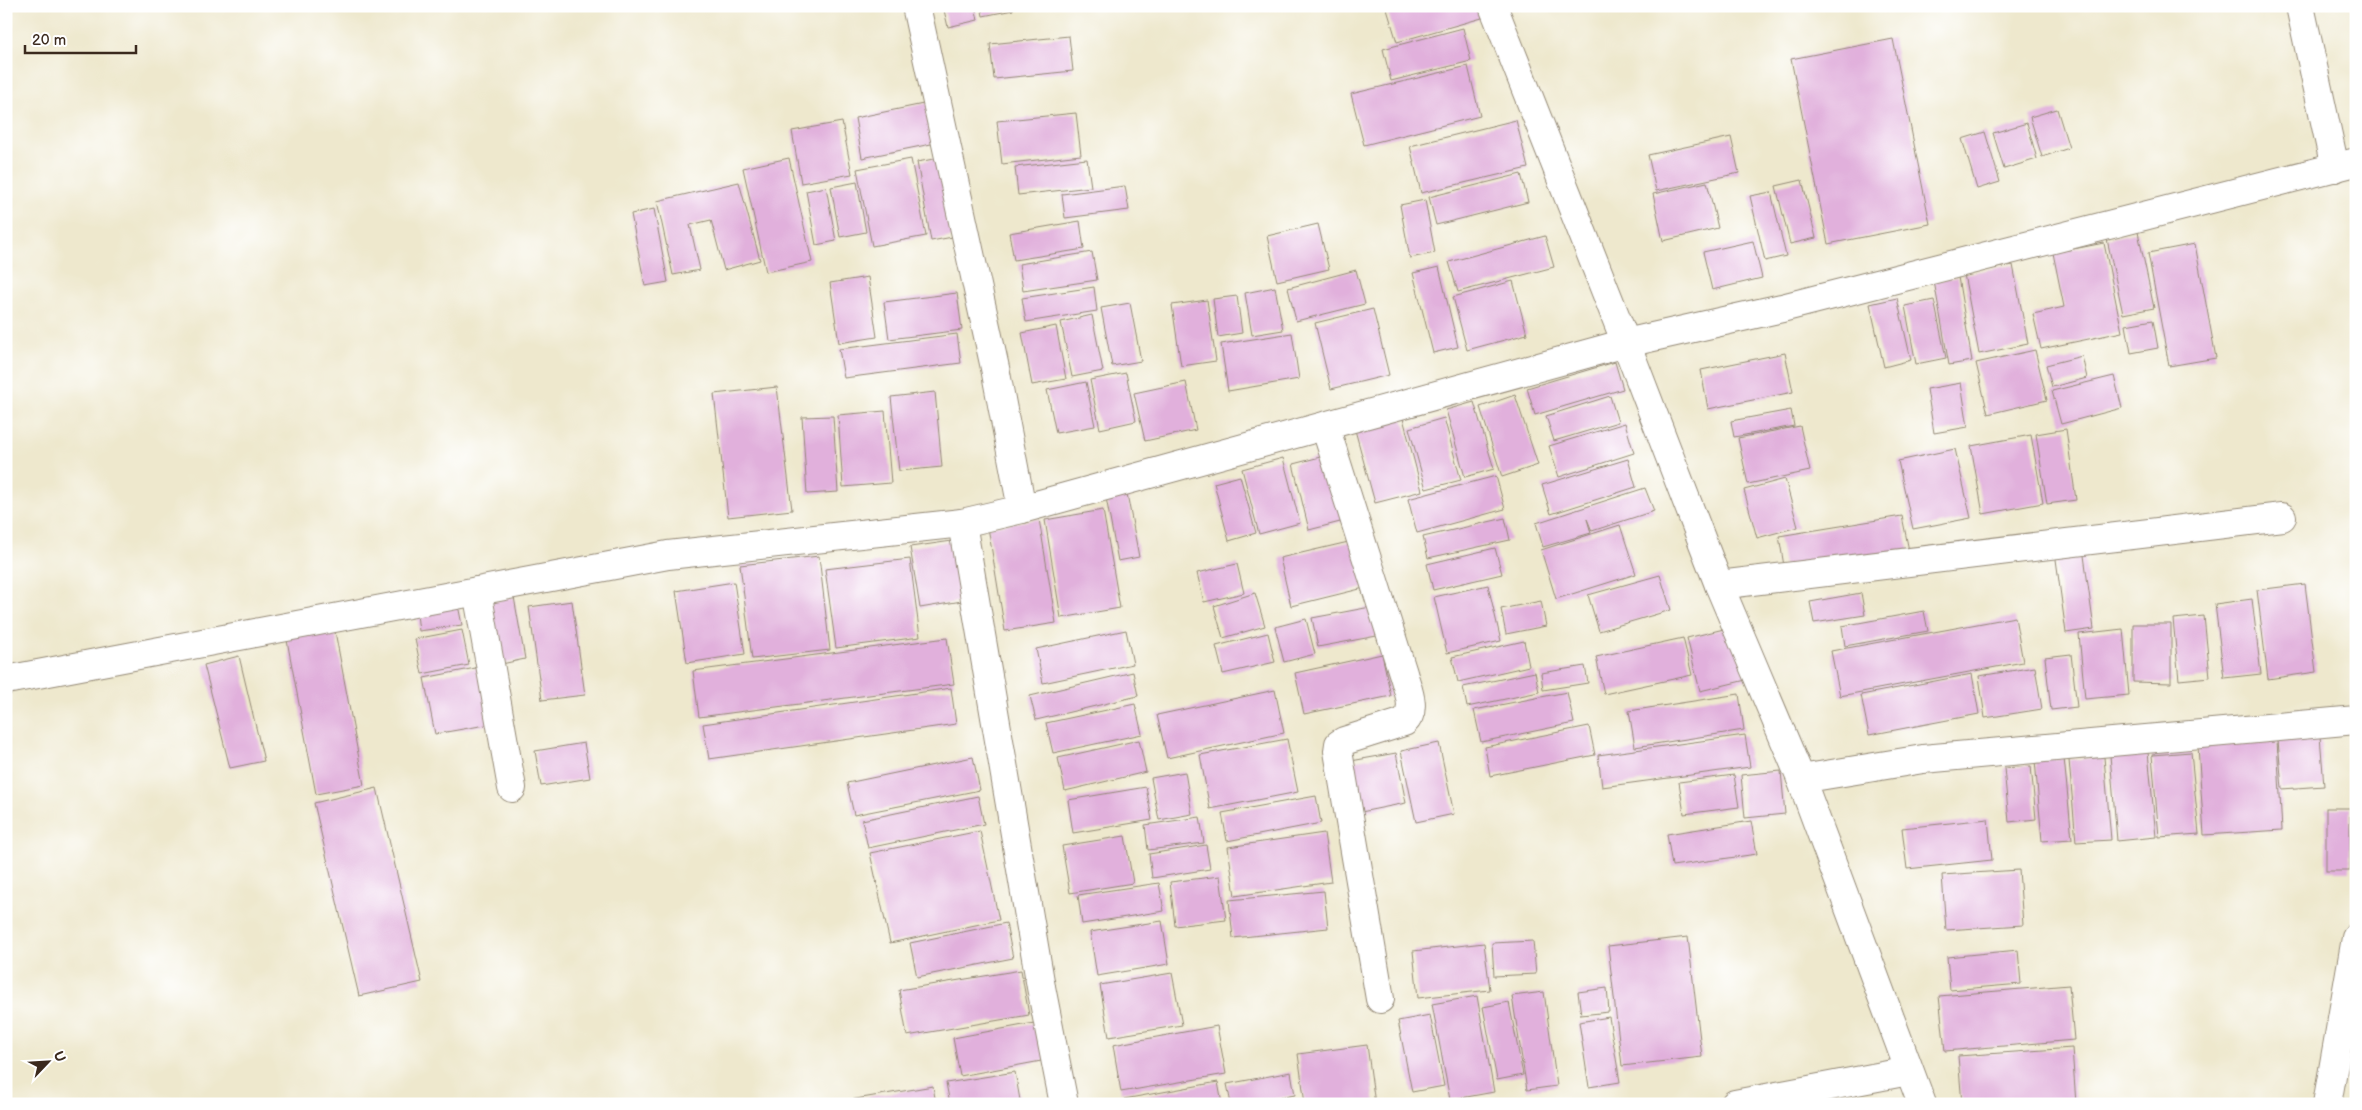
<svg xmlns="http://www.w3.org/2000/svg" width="2362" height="1110" viewBox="0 0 2362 1110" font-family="'Balsamiq Sans',sans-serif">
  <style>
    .building { fill: #e1b0dc }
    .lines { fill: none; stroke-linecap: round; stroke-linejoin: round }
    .street-casing { stroke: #948976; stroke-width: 30 }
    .street { stroke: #fff; stroke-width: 28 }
  </style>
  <rect width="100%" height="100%" fill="#fff"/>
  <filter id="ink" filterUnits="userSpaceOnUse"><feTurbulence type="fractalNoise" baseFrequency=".02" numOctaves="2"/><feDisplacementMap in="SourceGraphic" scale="10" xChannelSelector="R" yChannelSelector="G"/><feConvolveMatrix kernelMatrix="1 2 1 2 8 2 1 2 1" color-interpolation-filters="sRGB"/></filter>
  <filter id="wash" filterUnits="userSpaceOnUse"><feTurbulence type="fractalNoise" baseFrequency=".0096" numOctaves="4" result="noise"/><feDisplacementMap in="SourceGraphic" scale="20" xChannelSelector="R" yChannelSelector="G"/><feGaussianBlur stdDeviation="1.12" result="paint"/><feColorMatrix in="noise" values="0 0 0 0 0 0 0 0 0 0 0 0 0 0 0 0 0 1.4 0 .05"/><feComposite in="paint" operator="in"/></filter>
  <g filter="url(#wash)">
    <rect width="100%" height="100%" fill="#eee8cd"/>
    <g id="blocks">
      <g class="building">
        <path d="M943 6H975L978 20 948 27Z"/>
        <path d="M981 6H1012L1013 10 983 16Z"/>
        <path d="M1386 6H1479L1482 18 1397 42Z"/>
        <path d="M1463 28 1471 61 1391 81 1383 49Z"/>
        <path d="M1069 36 1073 71 994 79 990 44Z"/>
        <path d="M1893 39 1930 224 1828 244 1791 59Z"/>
        <path d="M1468 66 1480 116 1364 145 1351 94Z"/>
        <path d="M933 102 941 142 862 158 855 118Z"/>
        <path d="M2057 109 2069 148 2042 157 2030 117Z"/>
        <path d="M1076 113 1081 155 1002 164 997 121Z"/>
        <path d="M1516 120 1528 168 1421 193 1410 146Z"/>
        <path d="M842 122 852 174 801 183 792 131Z"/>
        <path d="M2027 123 2037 159 2004 169 1993 133Z"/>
        <path d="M1985 132 2000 182 1977 189 1962 139Z"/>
        <path d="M1731 137 1739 173 1656 191 1648 155Z"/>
        <path d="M945 157 958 236 931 241 917 162Z"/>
        <path d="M789 158 812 262 766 272 743 168Z"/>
        <path d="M911 159 926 236 872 246 857 169Z"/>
        <path d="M1087 159 1091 187 1018 195 1015 167Z"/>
        <path d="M1521 174 1528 202 1436 225 1429 197Z"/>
        <path d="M1802 180 1816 238 1790 244 1776 186Z"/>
        <path d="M739 182 760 260 724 270 711 220 690 225 700 270 673 275 657 201Z"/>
        <path d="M857 182 866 232 840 237 831 187Z"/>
        <path d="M1707 182 1718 228 1663 241 1653 194Z"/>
        <path d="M1125 186 1129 210 1065 218 1062 194Z"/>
        <path d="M826 187 836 241 816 245 806 191Z"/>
        <path d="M1771 192 1786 256 1765 261 1750 196Z"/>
        <path d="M1425 200 1435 253 1410 258 1400 205Z"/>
        <path d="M654 209 668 282 645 286 631 214Z"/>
        <path d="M1080 221 1084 249 1014 260 1009 233Z"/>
        <path d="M1318 224 1329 269 1277 281 1267 236Z"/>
        <path d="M2138 232 2154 308 2123 314 2107 239Z"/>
        <path d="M1545 236 1554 267 1458 292 1449 262Z"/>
        <path d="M1753 241 1762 278 1712 290 1703 252Z"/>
        <path d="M2104 243 2122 332 2041 349 2033 314 2064 307 2053 253Z"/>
        <path d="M2195 244 2216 358 2169 366 2148 253Z"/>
        <path d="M1092 252 1097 280 1023 291 1019 264Z"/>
        <path d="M2013 265 2028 344 1979 354 1964 274Z"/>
        <path d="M1439 267 1458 347 1433 353 1413 273Z"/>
        <path d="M1356 270 1365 304 1296 321 1288 288Z"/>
        <path d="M868 277 877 337 839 343 830 283Z"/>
        <path d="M1958 277 1972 361 1949 365 1934 281Z"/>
        <path d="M1513 281 1527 334 1467 350 1453 297Z"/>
        <path d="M1094 287 1097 311 1026 322 1022 298Z"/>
        <path d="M1275 287 1283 330 1252 335 1245 293Z"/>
        <path d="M957 293 962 330 889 339 884 302Z"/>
        <path d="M1237 296 1242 333 1218 337 1213 299Z"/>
        <path d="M1897 298 1911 360 1884 367 1870 304Z"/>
        <path d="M1207 300 1216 361 1181 366 1172 305Z"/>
        <path d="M1934 300 1946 358 1916 364 1905 306Z"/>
        <path d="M1130 303 1141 361 1112 366 1101 308Z"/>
        <path d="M1373 309 1389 375 1331 389 1315 323Z"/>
        <path d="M1092 315 1103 371 1072 377 1061 322Z"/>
        <path d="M2153 320 2158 348 2131 353 2126 325Z"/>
        <path d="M1056 326 1066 379 1032 385 1022 333Z"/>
        <path d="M1292 333 1299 379 1228 391 1221 344Z"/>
        <path d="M957 334 961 363 844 378 839 349Z"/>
        <path d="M2035 350 2047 400 1988 414 1976 363Z"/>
        <path d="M1785 353 1793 392 1708 409 1701 370Z"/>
        <path d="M2082 356 2087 378 2052 387 2046 365Z"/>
        <path d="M1615 362 1623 389 1535 415 1527 388Z"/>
        <path d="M1126 373 1136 421 1100 429 1090 380Z"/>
        <path d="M2114 376 2122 408 2061 424 2052 391Z"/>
        <path d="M1086 382 1095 426 1056 433 1047 390Z"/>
        <path d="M1186 382 1196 430 1145 441 1134 393Z"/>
        <path d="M1961 383 1968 427 1934 433 1927 389Z"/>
        <path d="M777 387 792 510 728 517 714 394Z"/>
        <path d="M935 392 942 467 899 471 891 397Z"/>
        <path d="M1515 395 1538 465 1502 477 1480 407Z"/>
        <path d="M1610 396 1618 422 1554 441 1546 416Z"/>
        <path d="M1474 402 1494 469 1465 477 1446 410Z"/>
        <path d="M1791 410 1794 426 1734 437 1731 421Z"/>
        <path d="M885 411 891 483 843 487 838 415Z"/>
        <path d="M833 416 838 492 807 494 802 417Z"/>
        <path d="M1403 418 1422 491 1375 503 1355 430Z"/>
        <path d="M1444 418 1461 480 1426 489 1409 428Z"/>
        <path d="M1625 423 1634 453 1559 477 1549 446Z"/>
        <path d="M1800 426 1810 471 1748 484 1738 438Z"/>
        <path d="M2066 429 2076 500 2047 504 2036 434Z"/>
        <path d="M2031 435 2043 503 1983 514 1971 446Z"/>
        <path d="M1955 449 1971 518 1913 529 1898 461Z"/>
        <path d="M1328 455 1344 521 1309 530 1293 464Z"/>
        <path d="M1283 458 1300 523 1259 534 1242 469Z"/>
        <path d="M1628 459 1636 487 1551 514 1542 485Z"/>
        <path d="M1240 476 1256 533 1229 541 1214 483Z"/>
        <path d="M1496 476 1505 509 1417 533 1408 499Z"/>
        <path d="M1785 479 1798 527 1757 538 1744 490Z"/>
        <path d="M1125 483 1139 557 1118 561 1104 487Z"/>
        <path d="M1645 488 1654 511 1592 531 1587 519 1591 533 1543 547 1536 523Z"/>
        <path d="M1103 510 1120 608 1061 618 1045 520Z"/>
        <path d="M1902 516 1909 551 1785 572 1779 536Z"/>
        <path d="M1505 518 1510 540 1428 558 1423 537Z"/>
        <path d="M1039 519 1056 623 1005 631 988 527Z"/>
        <path d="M1620 525 1636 574 1556 599 1541 550Z"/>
        <path d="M959 540 968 600 920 608 910 547Z"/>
        <path d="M1357 540 1368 587 1291 606 1280 558Z"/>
        <path d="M1495 548 1502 574 1433 590 1427 564Z"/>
        <path d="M2083 548 2094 629 2066 633 2055 552Z"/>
        <path d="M819 556 830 650 752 659 740 565Z"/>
        <path d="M910 559 920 637 836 648 825 569Z"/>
        <path d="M1237 564 1244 593 1204 602 1197 573Z"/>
        <path d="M1660 575 1671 610 1599 631 1588 595Z"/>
        <path d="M734 582 745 654 687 663 676 591Z"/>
        <path d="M2305 584 2316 672 2268 679 2257 590Z"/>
        <path d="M1488 585 1501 641 1447 653 1434 597Z"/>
        <path d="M1255 593 1265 626 1223 638 1214 606Z"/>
        <path d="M1861 593 1865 615 1814 623 1810 602Z"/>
        <path d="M514 597 525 659 497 665 486 603Z"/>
        <path d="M2252 599 2261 674 2224 678 2215 604Z"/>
        <path d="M457 600 462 625 419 631 416 606Z"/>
        <path d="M572 601 585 695 542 700 529 607Z"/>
        <path d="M1541 601 1546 626 1506 634 1501 609Z"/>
        <path d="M1376 606 1382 635 1318 647 1312 618Z"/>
        <path d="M1924 611 1928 631 1845 646 1842 626Z"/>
        <path d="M2204 616 2210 677 2179 680 2173 619Z"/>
        <path d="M2015 617 2023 662 1840 696 1831 651Z"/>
        <path d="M1306 619 1315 654 1284 662 1275 627Z"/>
        <path d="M2133 624H2171V683L2133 682Z"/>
        <path d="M334 626 364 785 316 794 286 635Z"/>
        <path d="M1732 627 1746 680 1700 691 1687 638Z"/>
        <path d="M2123 629 2129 695 2085 699 2079 634Z"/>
        <path d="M462 630 469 665 422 674 415 639Z"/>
        <path d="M1126 630 1133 664 1043 683 1036 649Z"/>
        <path d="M1268 633 1275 662 1223 674 1216 646Z"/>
        <path d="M947 638 954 684 699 717 693 671Z"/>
        <path d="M1683 638 1692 675 1604 694 1596 657Z"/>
        <path d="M1524 641 1529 666 1458 682 1452 657Z"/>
        <path d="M1382 654 1391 696 1304 714 1295 673Z"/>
        <path d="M2071 654 2077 707 2051 710 2045 657Z"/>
        <path d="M239 656 264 761 230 768 204 665Z"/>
        <path d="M486 666 497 723 435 734 424 678Z"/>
        <path d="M1585 666 1588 683 1543 690 1541 673Z"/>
        <path d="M2035 667 2042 709 1985 718 1979 676Z"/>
        <path d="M1133 672 1138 696 1036 720 1030 696Z"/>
        <path d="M1535 672 1539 692 1467 707 1463 687Z"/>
        <path d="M1972 674 1979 714 1869 735 1861 695Z"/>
        <path d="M951 688 956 724 709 759 703 724Z"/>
        <path d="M1275 690 1284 733 1167 758 1157 715Z"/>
        <path d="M1567 692 1574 723 1481 742 1474 710Z"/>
        <path d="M1739 694 1744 730 1635 747 1629 711Z"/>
        <path d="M1135 704 1142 734 1053 753 1046 723Z"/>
        <path d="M1589 726 1595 755 1490 776 1485 747Z"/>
        <path d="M1745 735 1750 767 1602 787 1598 755Z"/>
        <path d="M2320 736 2324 786 2282 789 2278 740Z"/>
        <path d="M1287 739 1298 792 1210 809 1200 755Z"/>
        <path d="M1139 740 1146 772 1065 791 1058 758Z"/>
        <path d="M2277 741 2282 830 2204 835 2198 746Z"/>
        <path d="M584 743 590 778 541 786 535 751Z"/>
        <path d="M1439 743 1454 814 1416 822 1401 751Z"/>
        <path d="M2148 752 2156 837 2117 841 2110 755Z"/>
        <path d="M2191 752 2199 834 2159 837 2152 755Z"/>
        <path d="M1396 753 1406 803 1361 812 1351 761Z"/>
        <path d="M973 757 980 790 854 815 847 783Z"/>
        <path d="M2104 757 2111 840 2076 842 2069 760Z"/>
        <path d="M2064 758 2072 839 2042 841 2035 760Z"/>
        <path d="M2031 766 2036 819 2009 822 2004 768Z"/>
        <path d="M1781 771 1785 814 1745 818 1741 775Z"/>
        <path d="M1185 772 1192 814 1159 820 1151 778Z"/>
        <path d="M1734 775 1739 807 1684 814 1679 782Z"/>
        <path d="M1146 787 1152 820 1073 833 1068 800Z"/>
        <path d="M377 788 422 982 359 996 314 803Z"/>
        <path d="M978 796 984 824 868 848 862 820Z"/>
        <path d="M1316 796 1321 823 1227 841 1222 813Z"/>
        <rect x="2326" y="808" width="24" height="63"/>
        <path d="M1200 817 1204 843 1148 850 1145 825Z"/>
        <path d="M1988 819 1992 860 1907 869 1902 828Z"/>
        <path d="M1751 821 1757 854 1672 866 1667 834Z"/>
        <path d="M980 831 999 920 890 943 870 853Z"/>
        <path d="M1324 833 1331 882 1235 896 1228 847Z"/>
        <path d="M1125 836 1133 883 1070 893 1062 846Z"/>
        <path d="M1206 845 1210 869 1152 878 1149 854Z"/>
        <path d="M2019 870 2023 925 1946 930 1942 875Z"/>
        <path d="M1220 876 1226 920 1175 926 1170 882Z"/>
        <path d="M1159 883 1164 911 1082 924 1078 895Z"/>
        <path d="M1324 891 1328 928 1233 938 1229 900Z"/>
        <path d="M1162 921 1169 964 1097 976 1090 932Z"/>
        <path d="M1006 923 1013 958 917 977 910 943Z"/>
        <path d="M1688 937 1702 1057 1622 1066 1608 946Z"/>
        <path d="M1533 941 1536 974 1494 976 1492 943Z"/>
        <path d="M1484 943 1490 990 1418 998 1413 951Z"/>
        <path d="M2018 950 2021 984 1950 990 1947 957Z"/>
        <path d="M1021 970 1029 1015 907 1036 899 990Z"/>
        <path d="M1172 973 1182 1025 1109 1037 1100 985Z"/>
        <path d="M2069 985 2074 1040 1945 1051 1939 996Z"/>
        <path d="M1607 988 1609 1012 1581 1015 1578 992Z"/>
        <path d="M1544 992 1557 1086 1527 1090 1512 996Z"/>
        <path d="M1477 996 1494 1092 1450 1100 1432 1004Z"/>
        <path d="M1509 1002 1523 1075 1497 1080 1483 1007Z"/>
        <path d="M1430 1015 1444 1086 1412 1092 1398 1021Z"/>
        <path d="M1609 1017 1620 1082 1589 1087 1579 1022Z"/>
        <path d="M1045 1021 1052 1059 960 1076 953 1038Z"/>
        <path d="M1217 1026 1226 1074 1121 1092 1113 1045Z"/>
        <path d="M1367 1045 1375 1104H1305L1298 1054Z"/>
        <path d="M2072 1048 2076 1104H1962L1958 1056Z"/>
        <path d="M1015 1072 1020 1100 999 1104H950L946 1083Z"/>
        <path d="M1291 1072 1295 1095 1247 1104H1231L1227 1084Z"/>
        <path d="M1218 1082 1222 1104H1125L1124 1099Z"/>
        <path d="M933 1086 936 1104H832V1103Z"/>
      </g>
    </g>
  </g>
  <g filter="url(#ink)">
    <use href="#blocks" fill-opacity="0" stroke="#948976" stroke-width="1"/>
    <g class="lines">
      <g class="street-casing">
        <g id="street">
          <path d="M916 6 995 368 1022 509"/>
          <path d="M1493 6 1626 343 1719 585 1801 779 1922 1104"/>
          <path d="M2300 6 2335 168"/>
          <path d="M1325 426 1403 673C1407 688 1418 710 1404 722L1344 741 1339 744 1338 751 1380 999"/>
          <path d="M962 523 1041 987 1064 1104"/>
          <path d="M1719 585 2282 517"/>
          <path d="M477 591 512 788"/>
          <path d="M6 680 668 555 962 523 1022 509 1626 343 1782 308 2356 162"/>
          <path d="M1801 779 1923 759 2356 720"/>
          <path d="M1735 1104 1909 1071"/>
          <path d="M2327 1104 2356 938"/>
        </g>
      </g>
      <use href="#street" class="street"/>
    </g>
  </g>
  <rect width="2362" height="1110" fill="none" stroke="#fff" stroke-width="25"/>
  <g transform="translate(48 1062) rotate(65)" stroke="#ffffff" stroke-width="4" paint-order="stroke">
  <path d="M0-4L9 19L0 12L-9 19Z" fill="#3b2a1e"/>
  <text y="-8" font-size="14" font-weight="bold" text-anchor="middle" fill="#3b2a1e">U</text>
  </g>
  <path d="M25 45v8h111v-8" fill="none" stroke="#3b2a1e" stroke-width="2.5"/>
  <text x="32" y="45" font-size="15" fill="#3b2a1e" stroke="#ffffff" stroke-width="4" paint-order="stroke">20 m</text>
</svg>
